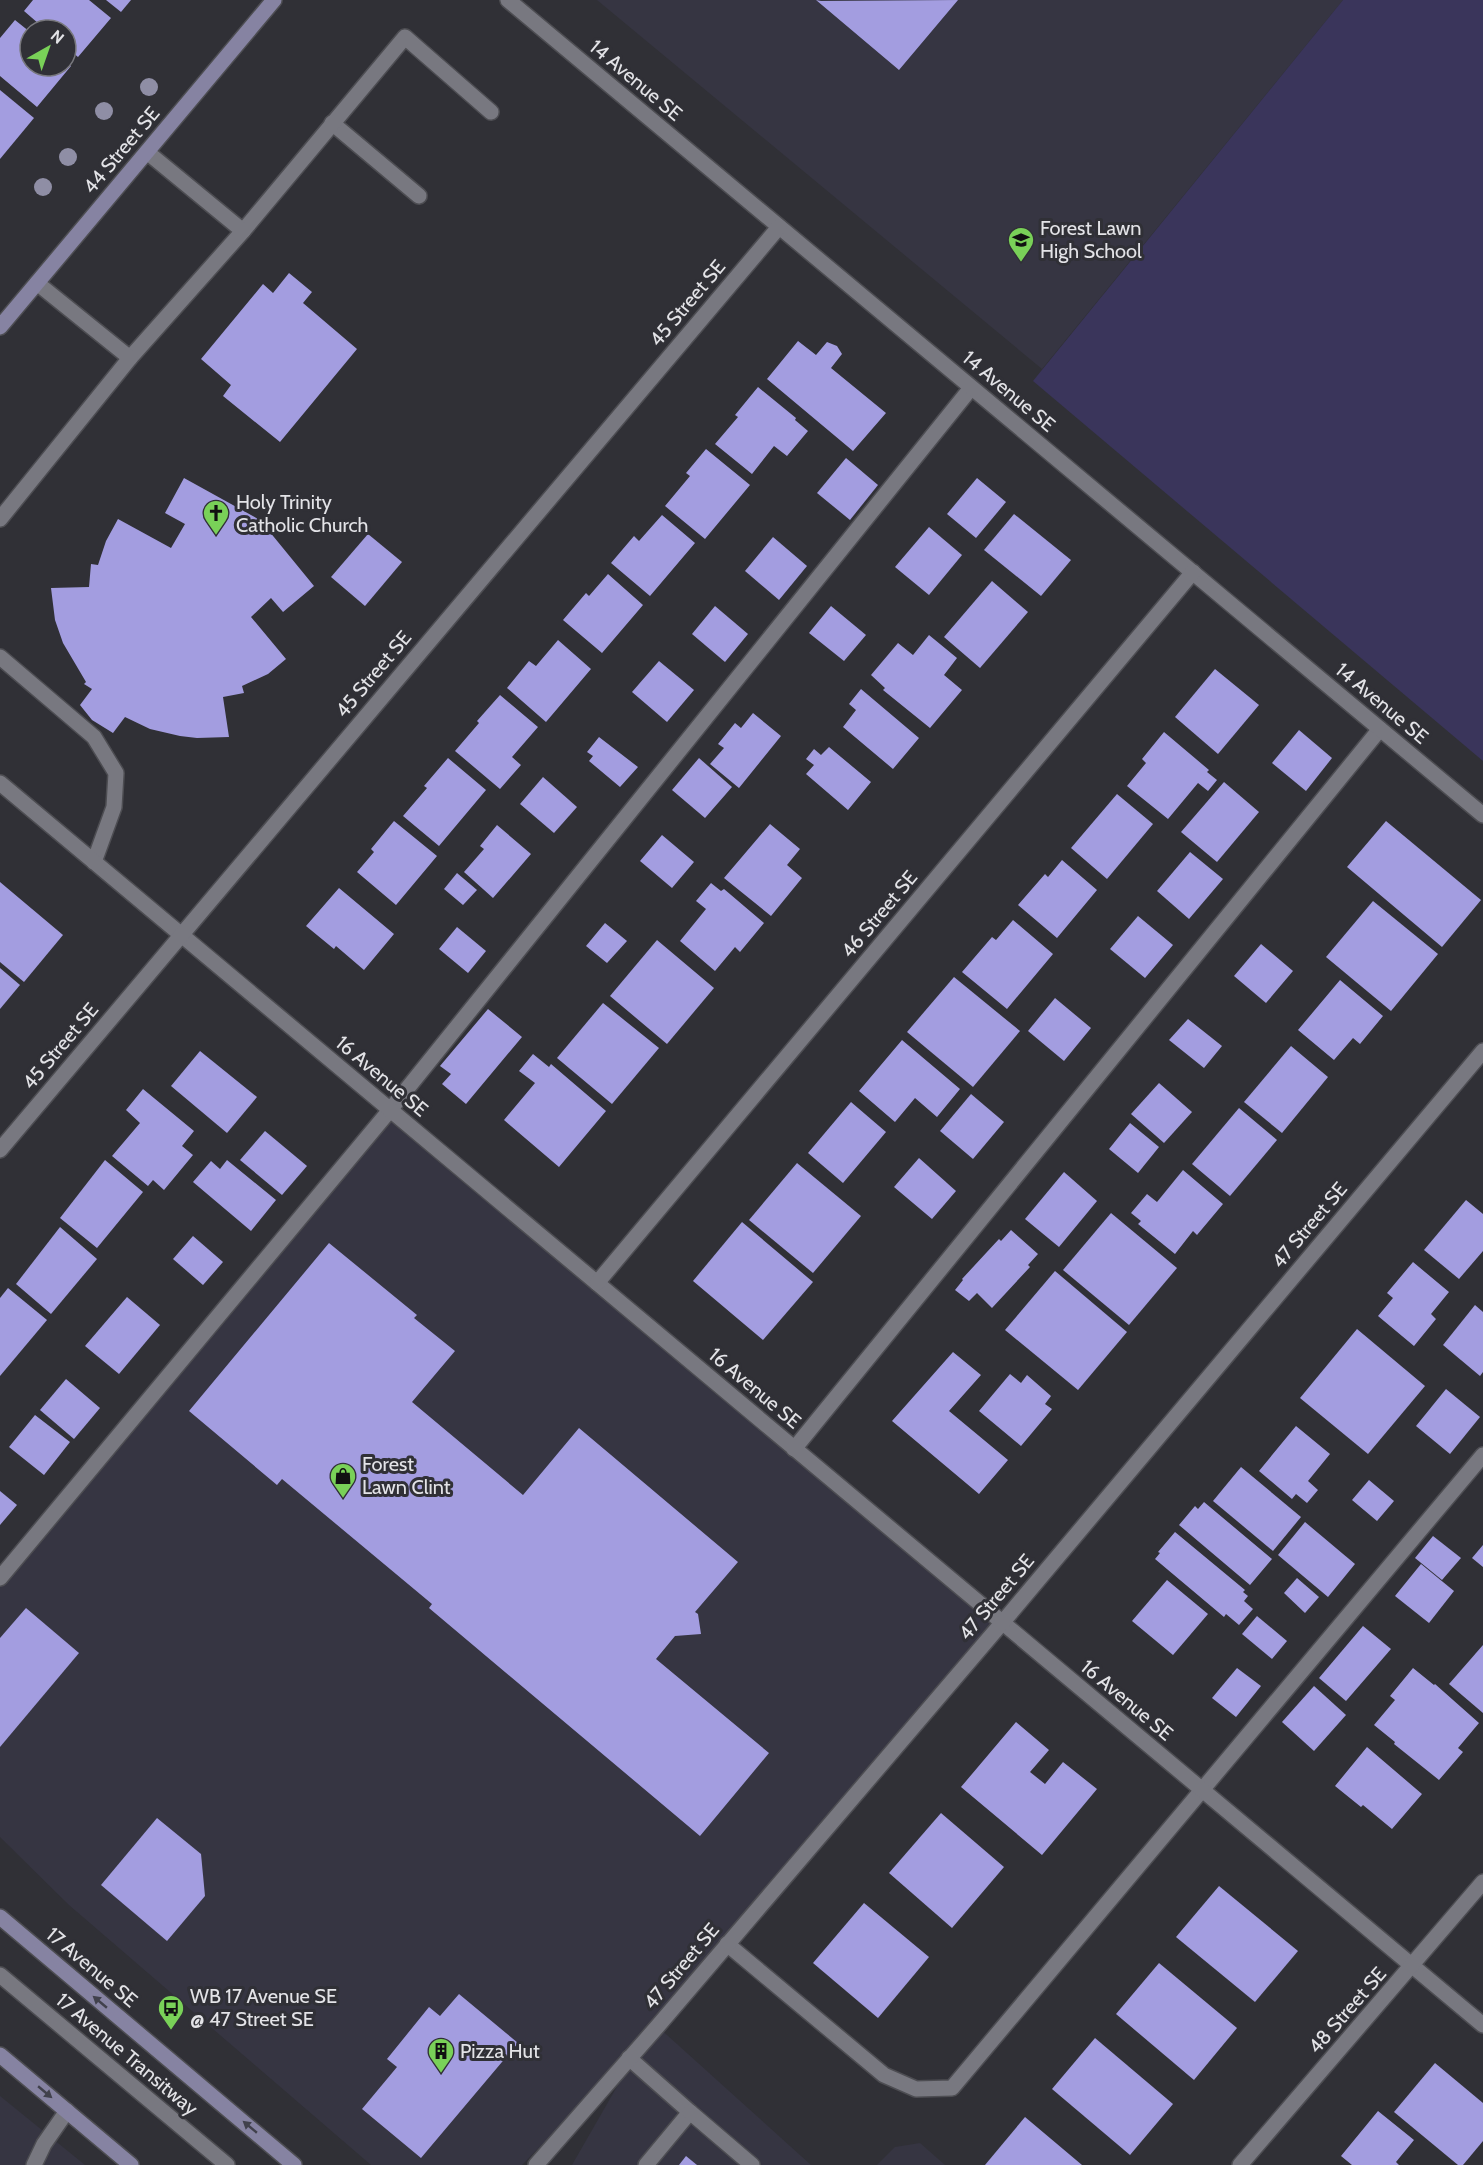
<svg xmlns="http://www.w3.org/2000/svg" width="1483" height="2165" viewBox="0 0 1483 2165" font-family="Cabin,sans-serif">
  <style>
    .built { fill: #363542 }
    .green { fill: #3a355b }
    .building { fill: #a39de0 }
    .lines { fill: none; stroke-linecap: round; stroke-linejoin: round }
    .lane-casing { stroke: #4d4d52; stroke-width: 18 }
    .street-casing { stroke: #4d4d52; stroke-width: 18 }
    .secondary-casing { stroke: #4d4d52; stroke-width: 18 }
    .lane { stroke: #787880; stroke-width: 15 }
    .street { stroke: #787880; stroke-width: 15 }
    .secondary { stroke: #8683a2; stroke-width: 15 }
    .tree { fill: #8f8ea5 }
    .oneway { fill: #41414c }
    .labels { text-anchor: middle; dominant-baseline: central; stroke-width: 6; stroke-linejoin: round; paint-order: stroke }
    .street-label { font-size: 20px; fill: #e3e3e7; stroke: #303036 }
    .poi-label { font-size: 20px; fill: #e3e3e7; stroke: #303036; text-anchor: start }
  </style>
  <rect width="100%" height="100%" fill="#303036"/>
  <g class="built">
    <path d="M597 0H1343L1042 369Z"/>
    <path d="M390 1110 1002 1623 657 2026 811 2165H572L642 2043 522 2165H371L69 1905 0 1837V1578Z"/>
    <path d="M0 2096 85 2165H0Z"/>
    <path d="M920 2143 945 2165H877L895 2147Z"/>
  </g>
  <path class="green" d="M1343 0H1483V761L1033 381Z"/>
  <g class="building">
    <path d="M33 0H89L111 18 78 57 66 47V30H46L24 11Z"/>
    <path d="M106 0H131L121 12Z"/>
    <path d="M816 0 821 1 958 0 899 70Z"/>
    <path d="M15 20 30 32V66H66V62L71 66 37 107 0 76V38Z"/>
    <path d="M0 90 34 118 0 159Z"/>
    <path d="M289 273 312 292 303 303 357 349 280 442 223 396 231 385 201 359 263 284 273 293Z"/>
    <path d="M798 341 816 355 827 342 837 346 842 354 831 368 886 413 853 451 767 379Z"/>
    <path d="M758 387 796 418 795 420 808 431 787 456 774 446 752 474 715 444 738 417 735 415Z"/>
    <path d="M706 449 750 485 705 539 665 506 690 476 686 473Z"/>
    <path d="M846 458 878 485 850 520 817 493Z"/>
    <path d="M184 478 260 520 314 586 283 612 271 598 251 617 286 659 268 674 242 686 244 693 223 697 229 737 197 738 180 736 150 729 125 717 113 733 92 720 80 705 92 689 84 684 86 682 63 643 55 620 51 588 89 587 91 564 98 565 106 541 118 519 171 548 185 524 165 513Z"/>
    <path d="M977 478 1006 502 976 538 947 514Z"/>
    <path d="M1014 514 1071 560 1041 596 984 550Z"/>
    <path d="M662 515 695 543 650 596 611 563 634 536 639 541Z"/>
    <path d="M929 527 962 555 929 595 895 567Z"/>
    <path d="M368 534 402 562 365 606 331 577Z"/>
    <path d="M773 537 807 566 779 600 745 571Z"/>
    <path d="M608 574 643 605 602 653 563 620 586 593 589 596Z"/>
    <path d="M992 581 1028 612 980 668 944 637Z"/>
    <path d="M715 606 748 634 725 662 692 634Z"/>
    <path d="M831 606 866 635 844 661 809 633Z"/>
    <path d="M929 635 957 658 944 675 962 690 930 728 883 690 885 688 871 675 898 643 913 655Z"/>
    <path d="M558 640 591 669 546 722 507 688 529 661 536 666Z"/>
    <path d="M659 661 694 690 667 722 632 692Z"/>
    <path d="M1215 669 1259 705 1218 754 1175 717Z"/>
    <path d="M861 689 919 738 893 769 843 727 856 710 849 704Z"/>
    <path d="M500 695 538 727 512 757 521 765 500 789 455 751 479 723 477 721Z"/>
    <path d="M753 713 781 736 739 788 710 764 724 748 718 744 735 723 741 728Z"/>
    <path d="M1299 730 1332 758 1306 791 1272 763Z"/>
    <path d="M1164 732 1209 770 1207 772 1217 780 1208 791 1198 783 1168 819 1127 786 1146 763 1142 759Z"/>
    <path d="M599 737 638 767 620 787 589 761 593 756 587 752Z"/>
    <path d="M829 747 871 782 848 810 806 774 814 765 806 759 814 749 821 755Z"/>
    <path d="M448 758 486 790 439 846 403 816 427 788 424 786Z"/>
    <path d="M699 758 732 787 705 818 672 790Z"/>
    <path d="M543 777 577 807 554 833 520 804Z"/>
    <path d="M1224 782 1259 812 1217 862 1181 832Z"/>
    <path d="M1117 794 1153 824 1107 879 1071 848Z"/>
    <path d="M394 821 437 856 396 905 357 872 374 852 371 849Z"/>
    <path d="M1386 821 1481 900 1442 947 1347 867Z"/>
    <path d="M770 824 800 849 787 865 802 878 771 916 724 878Z"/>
    <path d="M497 825 531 854 493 898 464 872 484 849 480 846Z"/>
    <path d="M662 835 694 862 672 888 640 861Z"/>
    <path d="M1190 852 1223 879 1189 919 1157 891Z"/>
    <path d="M1062 860 1097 890 1057 938 1018 905 1045 874 1048 877Z"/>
    <path d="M457 873 477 890 463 905 444 889Z"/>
    <path d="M0 882 63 935 24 982 0 962Z"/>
    <path d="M711 883 721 891 724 889 764 923 740 952 735 947 715 971 680 941 706 909 696 901Z"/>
    <path d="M339 888 394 934 364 970 336 946 334 949 306 926Z"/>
    <path d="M1373 901 1438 954 1391 1011 1326 957Z"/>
    <path d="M1138 916 1173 945 1145 978 1110 949Z"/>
    <path d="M1013 920 1053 954 1007 1009 962 972 992 937 996 940Z"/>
    <path d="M605 923 627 941 607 963 586 946Z"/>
    <path d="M457 927 486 951 468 973 439 949Z"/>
    <path d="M657 940 714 988 667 1044 610 996Z"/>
    <path d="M1261 944 1293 971 1266 1003 1234 976Z"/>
    <path d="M0 968 20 985 0 1009Z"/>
    <path d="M954 977 1020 1031 973 1087 907 1032Z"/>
    <path d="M1340 980 1383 1016 1360 1044 1353 1038 1334 1060 1298 1030Z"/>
    <path d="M1055 998 1091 1028 1064 1061 1028 1031Z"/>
    <path d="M603 1003 659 1048 612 1104 557 1058Z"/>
    <path d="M488 1009 522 1037 466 1104 442 1084 451 1074 440 1066Z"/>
    <path d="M1188 1019 1222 1046 1204 1068 1169 1040Z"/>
    <path d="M902 1040 960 1089 937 1117 915 1098 895 1122 859 1091Z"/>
    <path d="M1291 1046 1328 1077 1282 1133 1244 1102Z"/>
    <path d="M200 1051 257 1097 227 1133 171 1086Z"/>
    <path d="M533 1054 549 1067 551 1064 606 1111 559 1167 504 1120 535 1083 519 1071Z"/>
    <path d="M1159 1083 1192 1112 1164 1143 1131 1114Z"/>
    <path d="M143 1089 194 1131 182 1146 193 1155 164 1190 153 1180 148 1186 112 1156 140 1123 126 1110Z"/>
    <path d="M971 1094 1004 1122 973 1159 940 1131Z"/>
    <path d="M851 1102 886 1132 843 1183 808 1153Z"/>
    <path d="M1239 1108 1277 1140 1230 1196 1192 1164Z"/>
    <path d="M1130 1123 1159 1147 1138 1173 1109 1149Z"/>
    <path d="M265 1131 307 1166 282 1195 240 1160Z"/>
    <path d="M919 1158 956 1191 932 1219 894 1187Z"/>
    <path d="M105 1160 143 1192 97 1248 60 1218Z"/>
    <path d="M227 1160 276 1200 251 1231 193 1182 211 1161 220 1169Z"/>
    <path d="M797 1163 861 1216 813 1273 749 1220Z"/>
    <path d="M1183 1170 1223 1204 1197 1235 1193 1231 1175 1254 1138 1224 1141 1221 1131 1213 1147 1194 1157 1202Z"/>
    <path d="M1064 1172 1097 1201 1059 1247 1025 1219Z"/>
    <path d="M1466 1200 1483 1214V1251L1459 1279 1424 1250Z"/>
    <path d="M1111 1213 1177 1268 1129 1325 1063 1270Z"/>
    <path d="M742 1222 813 1282 763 1340 693 1281Z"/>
    <path d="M60 1227 97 1259 51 1314 16 1284Z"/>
    <path d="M1011 1230 1038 1254 1028 1265 1030 1267 992 1308 977 1293 969 1301 955 1290 963 1280 962 1279 999 1239 1001 1241Z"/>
    <path d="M193 1236 223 1262 203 1285 173 1259Z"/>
    <path d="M329 1243 417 1315 414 1318 455 1351 412 1402 523 1495 579 1428 738 1562 695 1612 698 1614 701 1634 675 1636 656 1659 769 1753 700 1836 429 1608 432 1604 282 1479 277 1485 189 1411Z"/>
    <path d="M1413 1262 1449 1292 1431 1314 1436 1319 1414 1346 1378 1316 1393 1298 1387 1293Z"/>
    <path d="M1055 1271 1127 1332 1078 1390 1005 1330Z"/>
    <path d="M8 1288 47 1320 0 1376V1298Z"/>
    <path d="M127 1297 160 1325 119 1374 85 1346Z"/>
    <path d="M1475 1305 1483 1312V1372L1480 1376 1443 1345Z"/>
    <path d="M1357 1329 1425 1386 1368 1454 1300 1398Z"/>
    <path d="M953 1352 981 1375 949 1411 1008 1460 979 1494 892 1421Z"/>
    <path d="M1010 1374 1021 1383 1027 1375 1051 1396 1045 1404 1052 1409 1021 1446 979 1411Z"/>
    <path d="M66 1379 100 1408 74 1439 40 1410Z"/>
    <path d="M1446 1389 1480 1417 1450 1454 1416 1426Z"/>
    <path d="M35 1415 70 1442 44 1475 9 1447Z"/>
    <path d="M1296 1426 1330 1454 1308 1481 1318 1490 1307 1503 1296 1494 1292 1499 1259 1471Z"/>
    <path d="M1241 1467 1301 1517 1273 1551 1213 1501Z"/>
    <path d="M1369 1480 1394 1501 1377 1521 1352 1500Z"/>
    <path d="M0 1491 17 1505 0 1525Z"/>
    <path d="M1204 1502 1272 1559 1250 1585 1179 1525 1195 1506 1198 1509Z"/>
    <path d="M1305 1522 1355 1564 1328 1597 1278 1555Z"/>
    <path d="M1175 1532 1245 1590 1243 1592 1248 1596 1244 1601 1253 1609 1239 1625 1226 1614 1224 1617 1155 1559 1160 1553 1158 1552Z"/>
    <path d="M1433 1536 1461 1558 1442 1580 1415 1558Z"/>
    <path d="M1483 1545V1567L1472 1558Z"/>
    <path d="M1421 1564 1454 1591 1429 1623 1395 1596Z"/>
    <path d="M1297 1578 1319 1597 1305 1613 1284 1593Z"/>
    <path d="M1167 1580 1208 1614 1173 1655 1132 1621Z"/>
    <path d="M26 1608 79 1653 0 1747V1638Z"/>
    <path d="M1257 1616 1287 1641 1272 1659 1242 1634Z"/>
    <path d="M1363 1626 1391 1649 1346 1701 1319 1678Z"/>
    <path d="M1483 1645V1713L1449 1684Z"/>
    <path d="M1237 1668 1261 1686 1236 1717 1212 1698Z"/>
    <path d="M1413 1668 1434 1685 1435 1684 1479 1723 1458 1748 1463 1752 1439 1780 1394 1744 1395 1742 1374 1725 1395 1700 1390 1696Z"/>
    <path d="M1314 1686 1346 1715 1314 1751 1282 1722Z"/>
    <path d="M1016 1722 1049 1750 1030 1772 1045 1784 1063 1762 1097 1789 1042 1855 961 1787Z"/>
    <path d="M1367 1747 1422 1794 1392 1829 1363 1805 1361 1807 1335 1786Z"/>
    <path d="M941 1813 1004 1867 952 1928 889 1873Z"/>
    <path d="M157 1818 201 1854 205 1896 167 1941 101 1885Z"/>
    <path d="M1219 1886 1298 1951 1255 2002 1176 1937Z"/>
    <path d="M864 1903 929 1957 878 2018 813 1963Z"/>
    <path d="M1159 1963 1237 2028 1194 2080 1116 2014Z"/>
    <path d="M459 1994 518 2043 421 2158 362 2109 397 2067 387 2059 429 2007 440 2016Z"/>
    <path d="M1095 2038 1173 2104 1130 2155 1052 2089Z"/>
    <path d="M1435 2063 1483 2103V2141L1463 2165H1458L1394 2112Z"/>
    <path d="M1378 2111 1414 2140 1396 2162 1399 2165H1352L1341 2156Z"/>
    <path d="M1025 2117 1082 2165H985Z"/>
    <path d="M686 2156 697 2165H679Z"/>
  </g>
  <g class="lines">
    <g class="lane-casing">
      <g id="lane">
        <path d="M332 123 419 196"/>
        <path d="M243 231 405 37 491 112"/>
        <path d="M130 358 243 231 147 152"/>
        <path d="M0 519 130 358 37 283"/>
        <path d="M0 657 94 737 116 773 114 807 94 862"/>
        <path d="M794 1449 1380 729"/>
        <path d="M0 1578 390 1110 971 388"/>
        <path d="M727 1944 884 2075 916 2089 952 2088 1483 1455"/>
        <path d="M0 1975 227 2165"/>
        <path d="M629 2058 690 2112 646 2165"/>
        <path d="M690 2112 752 2165"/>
        <path d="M34 2165 44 2144 67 2111"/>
      </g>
    </g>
    <g class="street-casing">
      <g id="street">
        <path d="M508 0 1483 815"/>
        <path d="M0 783 1483 2025"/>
        <path d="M0 1150 779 227"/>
        <path d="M597 1283 1193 572"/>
        <path d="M536 2165 657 2027 1002 1623 1483 1051"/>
        <path d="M1240 2165 1483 1882"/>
      </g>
    </g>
    <g class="secondary-casing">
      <g id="secondary">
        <path d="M0 327 274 0"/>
        <path d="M0 1917 294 2165"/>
        <path d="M0 2055 131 2165"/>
      </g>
    </g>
    <use href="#lane" class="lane"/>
    <use href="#street" class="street"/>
    <use href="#secondary" class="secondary"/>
  </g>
  <g class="tree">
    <circle cx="149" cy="87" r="9"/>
    <circle cx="104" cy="111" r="9"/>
    <circle cx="68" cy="157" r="9"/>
    <circle cx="43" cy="187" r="9"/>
  </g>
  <defs><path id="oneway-solid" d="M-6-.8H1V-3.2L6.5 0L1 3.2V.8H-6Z" transform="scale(1.5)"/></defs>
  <g class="oneway">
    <use href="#oneway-solid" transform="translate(100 2002) rotate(-140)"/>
    <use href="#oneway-solid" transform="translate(45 2092) rotate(40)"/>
    <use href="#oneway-solid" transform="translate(250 2127) rotate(-140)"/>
  </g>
  <defs>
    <g id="school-pin" transform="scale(1.35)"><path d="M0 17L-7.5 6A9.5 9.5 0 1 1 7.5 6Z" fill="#79d158" stroke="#303036"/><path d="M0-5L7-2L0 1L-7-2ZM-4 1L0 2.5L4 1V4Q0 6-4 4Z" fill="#111"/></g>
    <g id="church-pin" transform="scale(1.35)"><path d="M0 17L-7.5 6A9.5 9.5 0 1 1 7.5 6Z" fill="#79d158" stroke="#303036"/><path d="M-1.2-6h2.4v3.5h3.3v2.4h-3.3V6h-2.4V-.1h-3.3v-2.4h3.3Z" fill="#111"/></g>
    <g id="shop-pin" transform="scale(1.35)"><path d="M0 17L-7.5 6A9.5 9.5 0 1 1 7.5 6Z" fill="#79d158" stroke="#303036"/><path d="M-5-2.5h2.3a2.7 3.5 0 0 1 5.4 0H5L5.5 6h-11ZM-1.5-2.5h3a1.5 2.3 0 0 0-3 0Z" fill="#111"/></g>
    <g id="bus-pin" transform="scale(1.35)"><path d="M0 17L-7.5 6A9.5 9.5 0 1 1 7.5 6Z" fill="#79d158" stroke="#303036"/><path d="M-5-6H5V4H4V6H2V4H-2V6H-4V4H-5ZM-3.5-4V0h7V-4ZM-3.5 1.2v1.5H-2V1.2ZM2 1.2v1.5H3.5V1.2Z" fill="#111"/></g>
    <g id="building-pin" transform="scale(1.35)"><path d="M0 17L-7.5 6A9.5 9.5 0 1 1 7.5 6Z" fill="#79d158" stroke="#303036"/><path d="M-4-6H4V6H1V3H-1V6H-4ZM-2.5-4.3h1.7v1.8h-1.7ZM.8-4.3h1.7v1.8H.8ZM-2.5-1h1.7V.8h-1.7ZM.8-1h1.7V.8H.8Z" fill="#111"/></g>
  </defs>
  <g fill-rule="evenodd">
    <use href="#school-pin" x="1021" y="240"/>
    <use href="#church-pin" x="216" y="513"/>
    <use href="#shop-pin" x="343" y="1476"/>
    <use href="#bus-pin" x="171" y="2008"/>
    <use href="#building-pin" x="441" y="2051"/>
  </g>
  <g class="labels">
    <g class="street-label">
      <text transform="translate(636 80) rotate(40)">14 Avenue SE</text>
      <text transform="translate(121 150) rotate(-50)">44 Street SE</text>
      <text transform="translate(687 303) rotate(-50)">45 Street SE</text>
      <text transform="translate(1009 391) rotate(40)">14 Avenue SE</text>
      <text transform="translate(373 674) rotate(-50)">45 Street SE</text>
      <text transform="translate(1382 703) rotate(40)">14 Avenue SE</text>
      <text transform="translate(879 914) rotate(-50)">46 Street SE</text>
      <text transform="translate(60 1046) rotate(-50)">45 Street SE</text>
      <text transform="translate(382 1076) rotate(40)">16 Avenue SE</text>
      <text transform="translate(1309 1225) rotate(-50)">47 Street SE</text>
      <text transform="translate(755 1388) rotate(40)">16 Avenue SE</text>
      <text transform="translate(996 1597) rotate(-50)">47 Street SE</text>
      <text transform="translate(1127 1700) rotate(40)">16 Avenue SE</text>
      <text transform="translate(681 1966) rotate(-50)">47 Street SE</text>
      <text transform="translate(92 1967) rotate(40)">17 Avenue SE</text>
      <text transform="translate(1347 2010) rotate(-49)">48 Street SE</text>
      <text transform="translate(127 2054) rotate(40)">17 Avenue Transitway</text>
    </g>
    <g class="poi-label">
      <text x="1040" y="228">Forest Lawn<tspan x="1040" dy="23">High School</tspan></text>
      <text x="236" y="502">Holy Trinity<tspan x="236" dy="23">Catholic Church</tspan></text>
      <text x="362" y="1464">Forest<tspan x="362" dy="23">Lawn Clint</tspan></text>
      <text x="190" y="1996">WB 17 Avenue SE<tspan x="190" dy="23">@ 47 Street SE</tspan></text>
      <text x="460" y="2051">Pizza Hut</text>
    </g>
  </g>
  <g transform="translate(48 48) rotate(40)"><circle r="28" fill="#303036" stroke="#78787d" stroke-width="1.5"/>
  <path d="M0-4.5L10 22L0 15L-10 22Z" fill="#79d158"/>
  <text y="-9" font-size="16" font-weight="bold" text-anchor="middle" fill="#e3e3e7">N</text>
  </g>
</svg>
